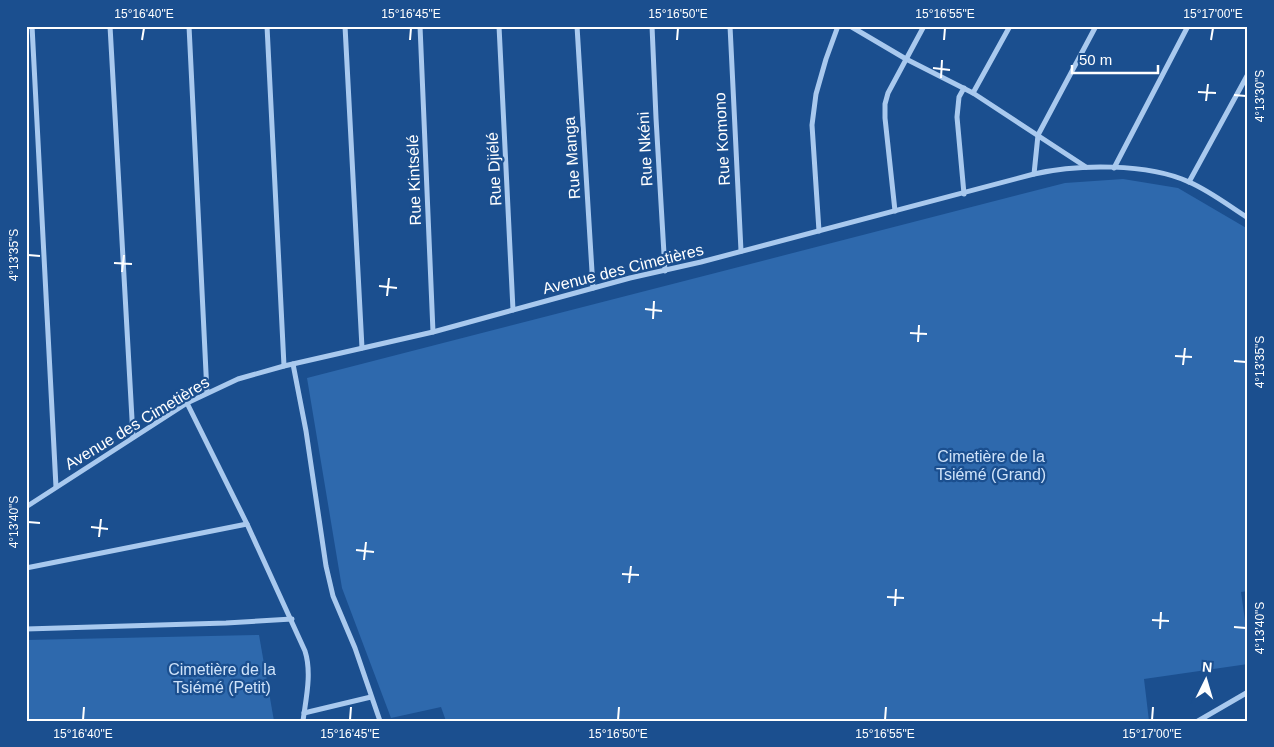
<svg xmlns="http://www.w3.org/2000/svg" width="1274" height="747" viewBox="0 0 1274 747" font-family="Arial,sans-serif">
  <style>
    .green { fill: #2e69ad }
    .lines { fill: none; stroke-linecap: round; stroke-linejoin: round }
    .minor { stroke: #a9c9ee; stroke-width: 5 }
    .ticks { fill: none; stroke: #fff; stroke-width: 2 }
    .labels { text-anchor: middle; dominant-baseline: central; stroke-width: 4.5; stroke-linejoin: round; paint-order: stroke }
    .street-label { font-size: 16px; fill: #fff; stroke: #1b4f8f }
    .park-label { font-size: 16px; fill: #cfe3fa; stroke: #1b4f8f }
    .neatline { fill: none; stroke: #fff; stroke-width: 2 }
    .ticks-label { font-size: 12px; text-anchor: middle; fill: #fff }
  </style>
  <rect width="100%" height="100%" fill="#1b4f8f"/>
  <g class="green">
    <path d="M1123 179 1178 188 1248 229V591L1241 592 1248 642V664L1144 679 1149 721H446L441 707 391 718 342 588 307 378 1065 183Z"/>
    <path d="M259 635 274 721H26V640Z"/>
  </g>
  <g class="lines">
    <g class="minor">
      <path d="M32 26 56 487"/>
      <path d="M110 26 133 437"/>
      <path d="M189 26 207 393"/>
      <path d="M267 26 284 366"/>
      <path d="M345 26 362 348"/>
      <path d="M420 26 433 332"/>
      <path d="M499 26 513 310"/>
      <path d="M577 26 593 288"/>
      <path d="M652 26 656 118 665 271"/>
      <path d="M730 26 741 251"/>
      <path d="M850 26 906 59 973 93 1086 167"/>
      <path d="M973 93 1010 26"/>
      <path d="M1114 168 1188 26"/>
      <path d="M1034 174 1038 135 1096 26"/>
      <path d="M1189 182 1248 74"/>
      <path d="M964 194 957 117 959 97 964 88"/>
      <path d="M895 211 885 118V104L888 93 924 26"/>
      <path d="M819 231 812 125 816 94 826 59 838 26"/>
      <path d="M293 364 306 431 326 566 333 596 355 648 380 721"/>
      <path d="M187 403 247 524 305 651C312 673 306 698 303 721"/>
      <path d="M26 507 187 403 238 379 284 366 433 332 630 278 701 262 1034 174C1077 164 1148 163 1189 182 1210 191 1229 206 1248 218"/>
      <path d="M26 568 247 524"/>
      <path d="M26 629 226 623 292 619"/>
      <path d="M304 713 371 697"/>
      <path d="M1198 721 1248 692"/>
    </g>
  </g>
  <path class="ticks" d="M142 40 144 28M410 40 411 28M677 40 678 28M944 40 945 28M1211 40 1213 28M933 68 950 70M941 78 942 60M1198 92 1216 93M1234 95 1246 96M1206 101 1208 84M28 255 40 256M114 263 132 264M122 272 124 255M379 286 397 288M387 296 389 278M645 309 662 311M653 319 654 301M910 333 927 334M918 342 919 325M1175 356 1192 357M1234 361 1246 362M1183 365 1185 348M28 522 40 523M91 527 108 529M99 537 101 519M356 550 374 552M364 560 366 542M622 574 639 575M629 583 631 566M887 597 904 598M895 606 896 589M1152 620 1169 621M1234 627 1246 628M1160 629 1161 612M83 720 84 707M350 720 351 707M618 720 619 707M885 720 886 707M1152 720 1153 707"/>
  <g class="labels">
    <g class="street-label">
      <text transform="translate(722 139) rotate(-93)">Rue Komono</text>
      <text transform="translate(645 149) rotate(-93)">Rue Nkéni</text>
      <text transform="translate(572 158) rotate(-94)">Rue Manga</text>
      <text transform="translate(494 169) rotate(-93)">Rue Djiélé</text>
      <text transform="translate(414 180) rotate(-92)">Rue Kintsélé</text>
      <text transform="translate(623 269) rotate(-14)">Avenue des Cimetières</text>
      <text transform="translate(137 423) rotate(-31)">Avenue des Cimetières</text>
    </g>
    <g class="park-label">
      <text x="991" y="456">Cimetière de la<tspan x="991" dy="18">Tsiémé (Grand)</tspan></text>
      <text x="222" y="669">Cimetière de la<tspan x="222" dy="18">Tsiémé (Petit)</tspan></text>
    </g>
  </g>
  <rect width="1274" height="747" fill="none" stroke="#1b4f8f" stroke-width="55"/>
  <g transform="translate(1206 680) rotate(5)" stroke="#1b4f8f" stroke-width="4" paint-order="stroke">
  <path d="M0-4L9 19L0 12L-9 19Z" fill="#ffffff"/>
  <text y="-8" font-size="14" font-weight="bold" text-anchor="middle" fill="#ffffff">N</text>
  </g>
  <path d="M1072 65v8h86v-8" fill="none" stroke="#ffffff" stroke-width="2.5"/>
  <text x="1079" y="65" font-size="15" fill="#ffffff" stroke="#1b4f8f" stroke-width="4" paint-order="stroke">50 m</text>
  <rect x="28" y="28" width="1218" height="692" class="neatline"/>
  <g class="ticks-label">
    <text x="144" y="18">15°16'40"E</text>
    <text x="411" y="18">15°16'45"E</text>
    <text x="678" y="18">15°16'50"E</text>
    <text x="945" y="18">15°16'55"E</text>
    <text x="1213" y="18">15°17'00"E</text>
    <text transform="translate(1260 96) rotate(-90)" y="4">4°13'30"S</text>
    <text transform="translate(14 255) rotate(-90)" y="4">4°13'35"S</text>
    <text transform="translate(1260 362) rotate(-90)" y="4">4°13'35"S</text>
    <text transform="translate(14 522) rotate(-90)" y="4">4°13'40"S</text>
    <text transform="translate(1260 628) rotate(-90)" y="4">4°13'40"S</text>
    <text x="83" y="738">15°16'40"E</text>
    <text x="350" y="738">15°16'45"E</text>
    <text x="618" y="738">15°16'50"E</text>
    <text x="885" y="738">15°16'55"E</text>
    <text x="1152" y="738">15°17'00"E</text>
  </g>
</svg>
